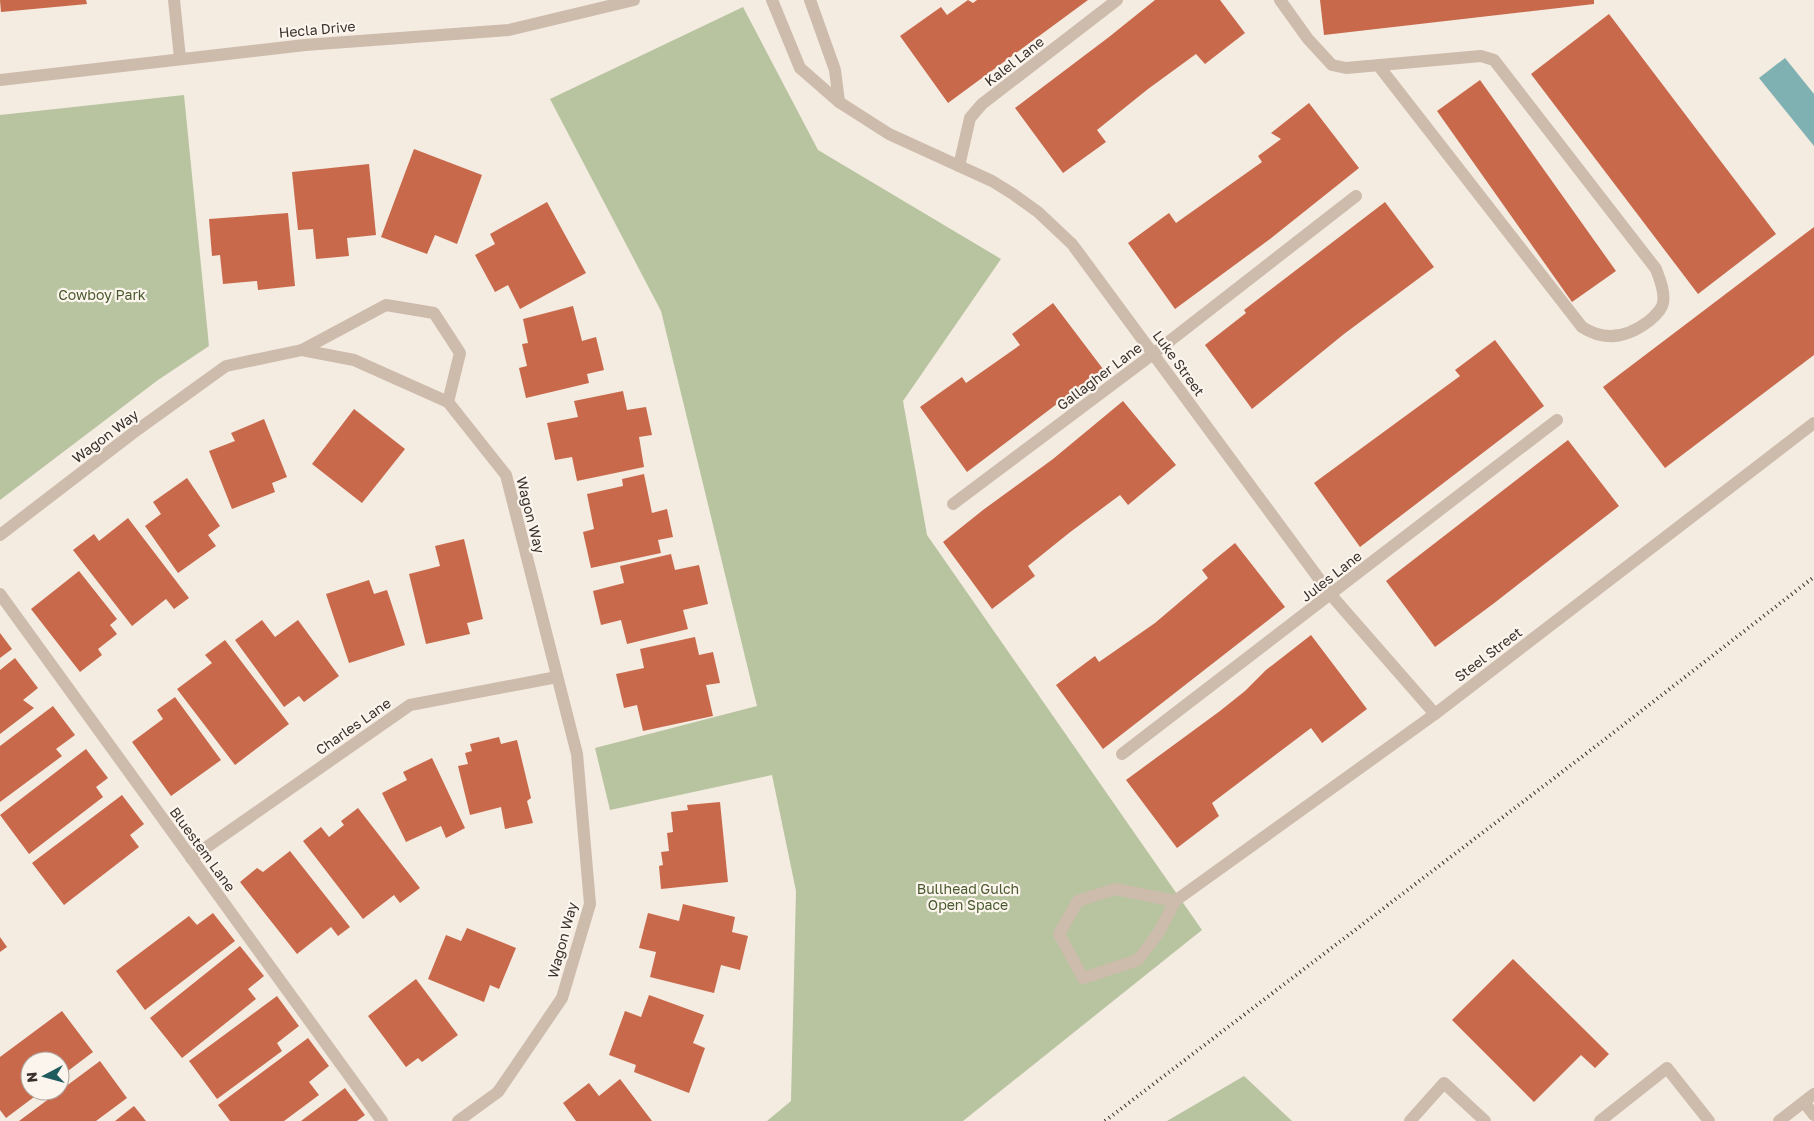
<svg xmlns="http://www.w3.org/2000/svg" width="1814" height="1121" viewBox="0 0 1814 1121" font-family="'Golos Text',sans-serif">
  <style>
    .green { fill: #b8c4a0 }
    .water { fill: #7fb0b2 }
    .building { fill: #c8694b }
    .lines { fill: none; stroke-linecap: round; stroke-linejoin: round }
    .minor { stroke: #cdbbac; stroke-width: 12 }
    .rail { stroke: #3b302b; stroke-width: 4; stroke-dasharray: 1 4; stroke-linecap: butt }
    .labels { text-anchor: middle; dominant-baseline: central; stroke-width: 4.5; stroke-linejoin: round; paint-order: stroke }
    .street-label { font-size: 14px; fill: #3b302b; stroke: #fbf5ee }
    .park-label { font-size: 14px; fill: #4a5a2e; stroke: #fbf5ee }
  </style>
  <rect width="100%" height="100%" fill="#f4ebe1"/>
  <g class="green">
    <path d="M743 7 818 150 1001 259 903 401 927 535 1202 930 963 1121H767L791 1101 796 891 772 775 610 810 595 748 757 706 661 311 550 99Z"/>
    <path d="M184 95 209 346 158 380 0 500V115Z"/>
    <path d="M1244 1076 1292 1121H1167Z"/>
  </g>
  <path class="water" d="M1785 58 1814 94V146L1759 78Z"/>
  <g class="building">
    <path d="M0 0H86L87 4 1 12Z"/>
    <path d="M968 0 973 3 977 0H1088L948 103 900 36 941 7 947 15Z"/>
    <path d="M1155 0H1220L1245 33 1205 64 1196 54 1148 89 1097 130 1106 142 1063 173 1015 108 1109 37Z"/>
    <path d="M1320 0H1594V4L1324 35Z"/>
    <path d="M1609 14 1776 234 1698 294 1531 74Z"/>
    <path d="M1480 80 1616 271 1572 302 1437 111Z"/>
    <path d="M1309 103 1359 168 1270 239 1175 309 1128 243 1169 213 1176 223 1262 162 1258 156 1281 139 1271 133Z"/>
    <path d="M414 149 482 175 457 244 435 235 427 254 381 237Z"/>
    <path d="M369 164 376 235 347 238 349 256 316 259 313 229 298 230 292 172Z"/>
    <path d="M547 202 586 273 520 309 508 285 495 292 475 255 495 244 490 234Z"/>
    <path d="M1385 202 1434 267 1344 334 1252 409 1205 345 1246 313 1244 310Z"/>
    <path d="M288 213 295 286 258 290 257 281 223 284 220 255 212 256 209 219Z"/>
    <path d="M1814 227V355L1665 468 1603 387Z"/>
    <path d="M1053 303 1103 369 967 472 920 407 962 377 966 383 1020 345 1012 334Z"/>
    <path d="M573 306 582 341 596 337 604 370 587 374 589 383 526 398 519 368 527 366 522 344 528 343 523 319Z"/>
    <path d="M1495 340 1544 406 1360 547 1314 483 1460 376 1455 370Z"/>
    <path d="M623 391 627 410 646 407 652 435 639 437 644 467 577 481 572 457 555 460 547 423 578 417 574 401Z"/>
    <path d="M1123 401 1176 465 1128 505 1120 495 1069 533 1028 566 1035 576 992 609 943 542 983 510 1053 459Z"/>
    <path d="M354 409 405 449 362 503 312 464Z"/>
    <path d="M264 419 287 477 272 483 275 492 232 509 209 451 235 441 231 433Z"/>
    <path d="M1568 440 1619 506 1493 604 1435 647 1386 581Z"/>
    <path d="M644 474 652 513 667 509 673 537 658 540 661 553 591 568 583 532 594 529 587 494 623 486 622 479Z"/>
    <path d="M187 478 220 526 208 535 216 546 178 573 145 526 161 514 153 502Z"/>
    <path d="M128 518 189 598 174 609 166 599 132 626 73 550 94 534 99 541Z"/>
    <path d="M464 539 483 619 467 623 470 634 426 644 409 574 440 566 435 546Z"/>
    <path d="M1235 543 1285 607 1103 749 1056 685 1095 656 1099 662 1155 623 1208 578 1202 570Z"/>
    <path d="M671 554 675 570 699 565 708 604 683 610 688 629 627 644 621 620 601 625 593 591 624 583 620 566Z"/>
    <path d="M79 571 117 619 110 625 117 634 98 649 102 655 80 672 31 609Z"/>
    <path d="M369 580 374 594 387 590 405 645 349 663 326 594Z"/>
    <path d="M262 620 275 637 298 620 339 676 304 702 299 696 284 707 235 640Z"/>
    <path d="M0 633 12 649 0 658Z"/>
    <path d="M1311 635 1367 709 1322 743 1311 728 1212 803 1219 816 1177 848 1126 780 1220 711 1245 691 1266 670Z"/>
    <path d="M695 637 699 655 713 652 720 683 706 685 713 716 643 731 637 705 624 708 616 674 644 668 640 649Z"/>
    <path d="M225 640 289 724 235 765 177 689 212 663 205 655Z"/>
    <path d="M15 658 38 688 23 700 34 708 0 734V670Z"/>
    <path d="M175 697 221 760 171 796 132 742 163 719 157 710Z"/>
    <path d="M53 706 75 735 56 749 62 756 0 802V746Z"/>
    <path d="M499 737 501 744 517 740 531 798 527 801 533 823 505 829 501 807 470 815 458 766 468 764 465 753 472 751 470 744Z"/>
    <path d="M86 749 108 778 96 787 103 797 29 854 0 815Z"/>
    <path d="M432 758 465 828 446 838 441 826 406 842 382 793 407 780 403 772Z"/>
    <path d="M122 795 144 824 130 835 139 847 64 905 32 863Z"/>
    <path d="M720 802 728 882 661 889 659 866 663 865 661 852 669 851 667 833 673 832 671 812 688 810 687 805Z"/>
    <path d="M358 808 420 888 400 903 394 895 363 919 303 841 321 827 329 837 344 825 341 821Z"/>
    <path d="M290 851 350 927 338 936 331 927 297 954 240 882 257 868 263 872Z"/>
    <path d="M683 904 735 917 732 932 748 936 740 970 721 965 714 993 650 977 656 952 639 948 648 913 679 921Z"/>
    <path d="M213 913 235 941 145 1010 116 971 189 916 197 925Z"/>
    <path d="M467 928 516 948 499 989 490 985 484 1002 428 979 446 935 461 941Z"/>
    <path d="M0 937 7 947 0 952Z"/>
    <path d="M240 946 264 976 248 989 256 999 182 1058 150 1018Z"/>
    <path d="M1513 959 1609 1054 1595 1068 1581 1055 1534 1102 1452 1020Z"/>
    <path d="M416 979 458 1035 422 1062 418 1058 406 1067 368 1016Z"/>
    <path d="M649 995 704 1015 693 1043 705 1048 689 1093 634 1072 636 1065 609 1055 625 1011 641 1017Z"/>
    <path d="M277 996 299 1026 277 1043 282 1051 217 1099 189 1061Z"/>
    <path d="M62 1011 93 1052 60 1077V1061H30V1091H42L6 1118 0 1110V1057Z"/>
    <path d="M308 1038 329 1066 309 1082 319 1095 284 1121H230L218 1105Z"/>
    <path d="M100 1061 127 1098 96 1121H19Z"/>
    <path d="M620 1079 652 1121H576L563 1103 589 1083 599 1096Z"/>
    <path d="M345 1088 365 1115 357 1121H301Z"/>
    <path d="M134 1106 146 1121H115Z"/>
  </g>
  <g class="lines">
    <g class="minor">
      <path d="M174 0 180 58"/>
      <path d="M772 0 800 68 839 102 889 134 992 181 1013 194 1038 212 1072 244 1331 595 1435 714"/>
      <path d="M810 0 835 70 839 102"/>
      <path d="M1280 0 1308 39 1332 65 1346 68 1481 56 1494 60 1656 269C1660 280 1665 292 1663 303 1662 309 1654 317 1649 321 1628 337 1605 342 1582 327L1378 65"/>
      <path d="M0 80 305 45 509 30 634 0"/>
      <path d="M959 166 970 118 982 104 1117 0"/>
      <path d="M302 350 386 305 434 313 460 353 448 402"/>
      <path d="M953 504 1153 354 1356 196"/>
      <path d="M0 535 133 433 226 366 302 350 354 360 448 402 506 475 577 754 590 904 562 998 498 1092 458 1121"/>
      <path d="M0 594 382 1121"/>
      <path d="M1122 754 1557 420"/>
      <path d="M191 858 410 705 557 677"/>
      <path d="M1115 889 1175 901 1159 932 1138 960 1083 978 1059 934 1078 901Z"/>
      <path d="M1175 901 1435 714 1814 423"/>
      <path d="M1804 1102 1814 1115"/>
      <path d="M1410 1121 1444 1083 1485 1121"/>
      <path d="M1600 1121 1667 1068 1709 1121"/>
      <path d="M1779 1121 1814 1094"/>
    </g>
    <path class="rail" d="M1105 1121 1600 743 1814 577"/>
  </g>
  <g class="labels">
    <g class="street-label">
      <text transform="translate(317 29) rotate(-5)">Hecla Drive</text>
      <text transform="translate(1014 61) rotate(-38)">Kalel Lane</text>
      <text transform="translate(1179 363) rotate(54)">Luke Street</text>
      <text transform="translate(1099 376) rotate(-37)">Gallagher Lane</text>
      <text transform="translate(105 436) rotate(-37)">Wagon Way</text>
      <text transform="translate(531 515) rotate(76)">Wagon Way</text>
      <text transform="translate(1331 576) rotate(-38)">Jules Lane</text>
      <text transform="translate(1488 654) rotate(-37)">Steel Street</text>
      <text transform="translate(353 726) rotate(-35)">Charles Lane</text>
      <text transform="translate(203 849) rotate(54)">Bluestem Lane</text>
      <text transform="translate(562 940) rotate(-75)">Wagon Way</text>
    </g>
    <g class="park-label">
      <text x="102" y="294">Cowboy Park</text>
      <text x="968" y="888">Bullhead Gulch<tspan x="968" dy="16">Open Space</tspan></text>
    </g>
  </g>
  <g transform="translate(45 1076) rotate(264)"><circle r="24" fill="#fbf5ee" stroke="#aea6a0"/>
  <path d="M0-4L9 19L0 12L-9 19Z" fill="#1f5a5e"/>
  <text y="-8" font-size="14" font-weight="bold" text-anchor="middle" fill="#3b302b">N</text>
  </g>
</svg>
